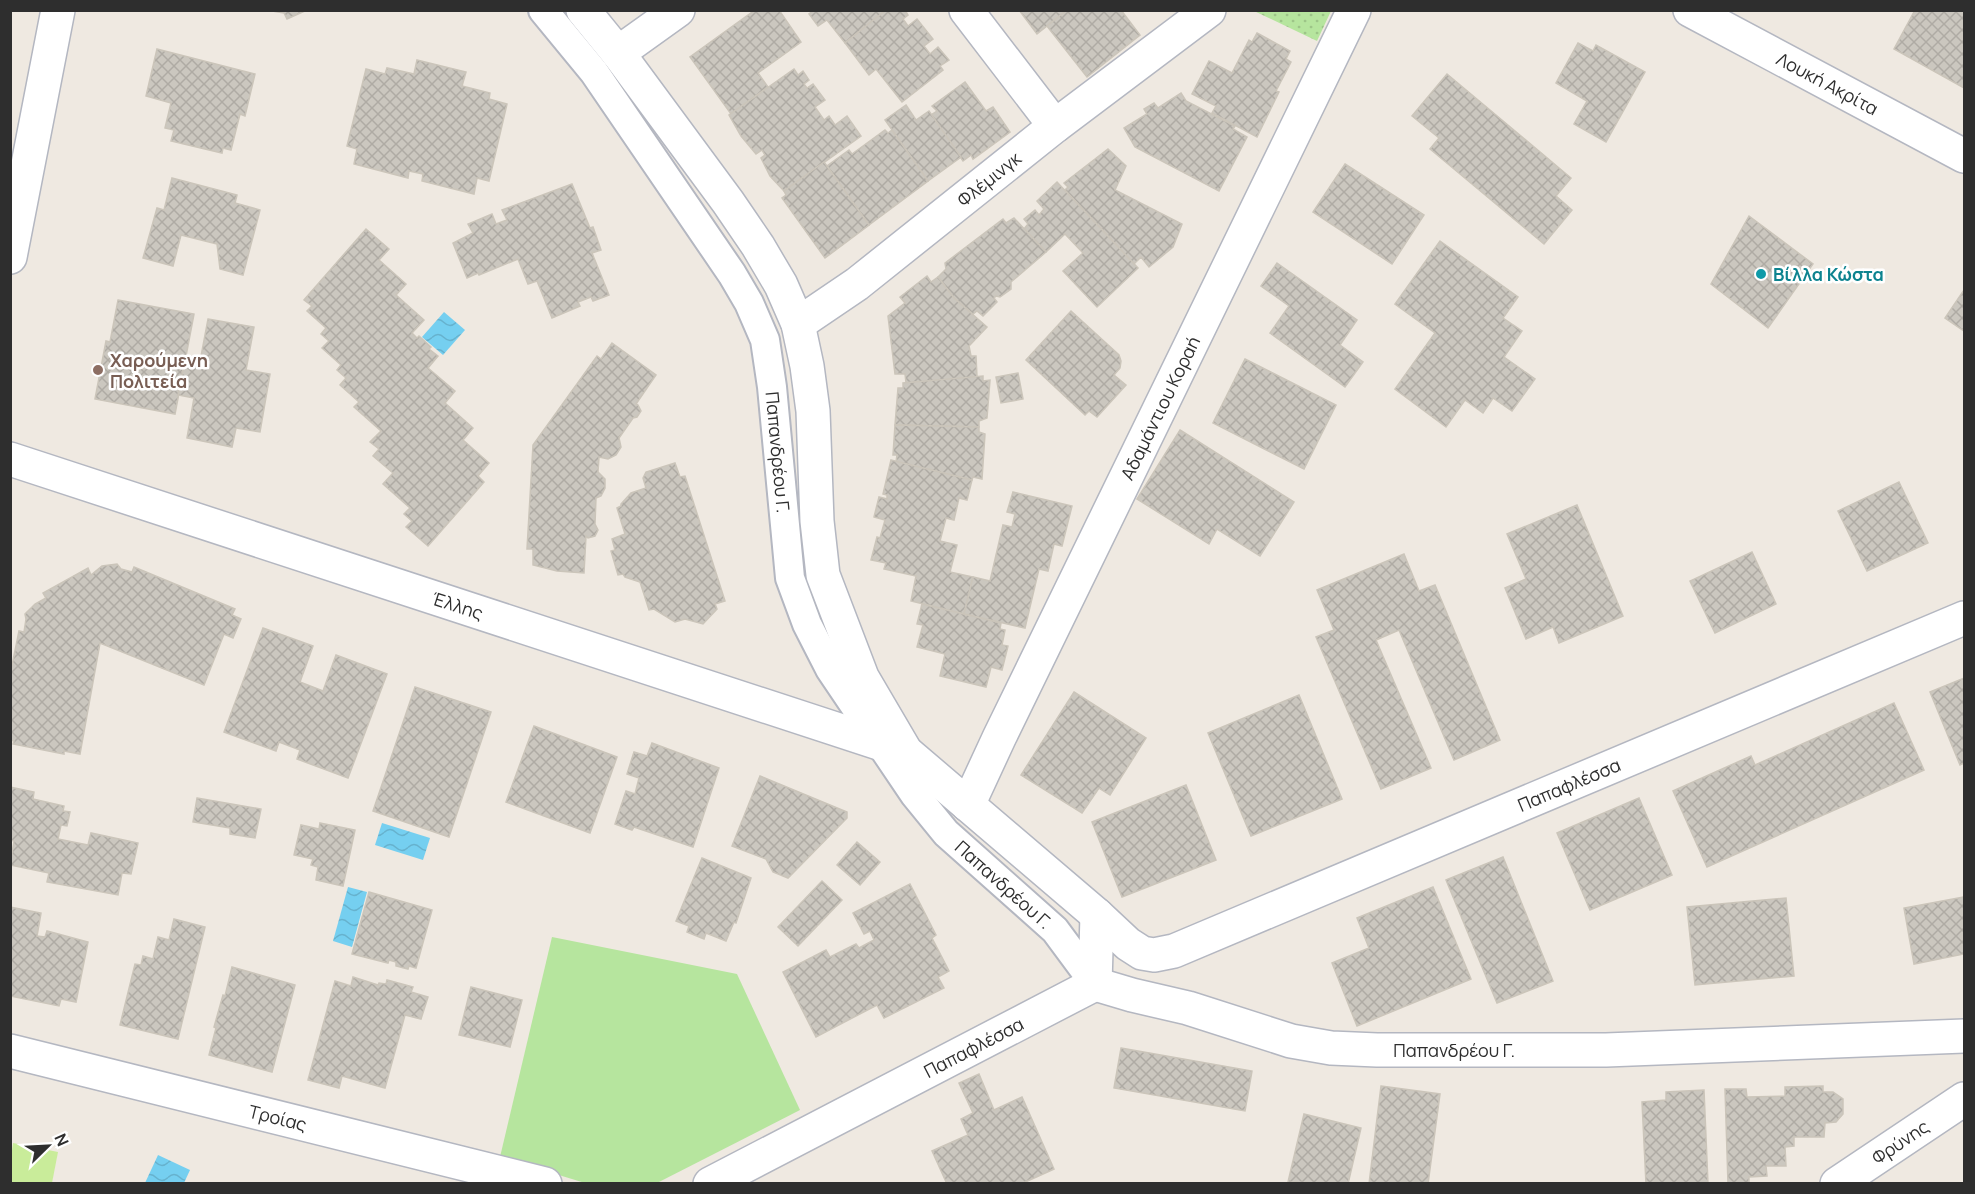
<svg xmlns="http://www.w3.org/2000/svg" width="1975" height="1194" viewBox="0 0 1975 1194" font-family="Manrope,sans-serif">
  <style>
    .grass { fill: #b6e59e }
    .park { fill: url(#park-dots) }
    .pitch { fill: #c9ec9a }
    .water { fill: url(#water-waves) }
    .building { fill: url(#building-cross-hatch); stroke: #cbc5ba; stroke-width: 1.5 }
    .lines { fill: none; stroke-linecap: round; stroke-linejoin: round }
    .pedestrian-casing { stroke: #b4b7c1; stroke-width: 32 }
    .minor-casing { stroke: #b4b7c1; stroke-width: 36 }
    .pedestrian { stroke: #fff; stroke-width: 28 }
    .minor { stroke: #fff; stroke-width: 33 }
    .culture-dot { fill: #0f9aa8; stroke: #fff; stroke-width: 2 }
    .education-dot { fill: #8d6e63; stroke: #fff; stroke-width: 2 }
    .labels { text-anchor: middle; dominant-baseline: central; stroke-width: 5; stroke-linejoin: round; paint-order: stroke }
    .street-label { font-size: 18px; fill: #2e2e2e; stroke: #fff }
    .culture-label { font-size: 18px; font-weight: bold; fill: #0d838f; stroke: #fff; text-anchor: start }
    .education-label { font-size: 18px; font-weight: bold; fill: #785e54; stroke: #fff; text-anchor: start }
  </style>
  <defs>
    <pattern id="park-dots" width="8" height="8" patternUnits="userSpaceOnUse" patternTransform="scale(1.5)"><rect width="8" height="8" fill="#b6e59e"/><path d="M2 2h.1M6 6h.1" fill="none" stroke="#9dc588" stroke-width="1.8" stroke-linecap="round"/></pattern>
    <pattern id="water-waves" width="16" height="10" patternUnits="userSpaceOnUse" patternTransform="scale(1.5)"><rect width="16" height="10" fill="#75cff0"/><path d="M0 5q4-4 8 0t8 0" fill="none" stroke="#66b2ce"/></pattern>
    <pattern id="building-cross-hatch" width="8" height="8" patternUnits="userSpaceOnUse" patternTransform="scale(1.5)"><rect width="8" height="8" fill="#cbc7bf"/><path d="M0 0l8 8M0 8l8-8" fill="none" stroke="#afaba4"/></pattern>
  </defs>
  <rect width="100%" height="100%" fill="#efe9e1"/>
  <path class="grass" d="M552 937 737 974 800 1110 657 1183H585L500 1157Z"/>
  <path class="park" d="M1254 11H1331L1317 41Z"/>
  <path class="pitch" d="M13 1143 58 1152 52 1183H11V1158Z"/>
  <g class="water">
    <path d="M444 312 465 330 443 355 422 337Z"/>
    <path d="M382 823 430 838 423 860 375 845Z"/>
    <path d="M348 887 367 892 352 947 333 941Z"/>
    <path d="M158 1155 190 1170 184 1183H145Z"/>
  </g>
  <g class="building">
    <path d="M266 10H307L287 19 284 13Z"/>
    <path d="M755 10H779L801 42 758 73 768 87 731 114 690 57Z"/>
    <path d="M814 10H886L845 43 827 20 818 26 809 14Z"/>
    <path d="M886 10H905L908 15 903 19 908 26 917 19 933 39 924 46 930 54 938 47 949 60 940 66 943 70 902 102 876 69 869 75 845 43Z"/>
    <path d="M1019 10H1067L1037 34Z"/>
    <path d="M1067 10H1121L1140 35 1087 77 1047 26Z"/>
    <path d="M1915 10 1964 11V88L1894 49Z"/>
    <path d="M1257 33 1290 51 1286 59 1291 62 1276 91 1279 92 1257 137 1212 113 1216 106 1192 94 1209 61 1232 73 1249 40 1252 42Z"/>
    <path d="M1578 43 1593 51 1596 45 1645 72 1606 142 1574 124 1587 101 1556 83Z"/>
    <path d="M157 49 255 74 245 116 240 114 231 150 223 148 222 153 171 141 174 130 165 128 171 103 146 96Z"/>
    <path d="M417 60 466 72 462 86 490 93 489 99 507 104 489 181 477 178 474 194 422 181 423 174 409 171 408 178 354 164 357 149 347 146 366 69 385 74 387 68 414 74Z"/>
    <path d="M794 69 798 75 803 71 809 80 804 84 807 88 813 84 825 100 815 107 824 120 829 116 835 125 847 116 861 136 784 191 770 176 761 158 765 155 762 150 756 154 741 136 729 115Z"/>
    <path d="M1447 74 1571 178 1556 196 1572 210 1544 244 1430 149 1439 138 1412 116Z"/>
    <path d="M965 82 986 111 993 107 1010 132 973 159 971 155 963 161 931 115 937 111 932 106Z"/>
    <path d="M1181 93 1186 101 1235 126 1233 129 1247 137 1219 191 1135 147 1124 128 1147 114 1144 109 1154 103 1158 108Z"/>
    <path d="M906 105 916 120 929 111 961 157 928 181 885 120Z"/>
    <path d="M885 130 888 133 892 130 928 181 869 225 827 166 849 150 852 154Z"/>
    <path d="M1108 149 1126 166 1115 190 1182 224 1173 247 1149 267 1141 257 1134 264 1065 190 1068 187 1064 183Z"/>
    <path d="M824 162 869 225 825 258 782 198 786 195 784 191Z"/>
    <path d="M1345 164 1424 215 1392 264 1313 212Z"/>
    <path d="M172 178 237 195 235 203 260 210 243 275 220 269 217 244 181 235 173 266 143 258 157 208 164 210Z"/>
    <path d="M1057 182 1138 268 1097 307 1063 271 1083 253 1065 234 1046 252 1024 229 1028 224 1024 219 1035 210 1039 215 1044 209 1037 201Z"/>
    <path d="M572 184 590 228 593 227 601 250 592 253 609 295 593 301 591 297 578 302 580 306 552 318 537 281 528 284 518 259 479 275 478 273 467 278 453 243 473 233 468 224 492 214 496 224 507 220 502 210Z"/>
    <path d="M1749 216 1813 264 1768 328 1711 284Z"/>
    <path d="M1014 218 1046 252 1011 282V289L1000 297 996 296 994 298 997 302 983 316 977 311 973 314 954 298 938 277 946 269 945 263 1003 219 1006 223Z"/>
    <path d="M366 229 389 249 379 260 406 284 396 295 424 320 412 333 417 338 419 336 431 347 429 349 438 356 428 368 455 391 445 403 473 428 463 440 489 463 478 476 484 482 428 546 406 527 412 521 404 514 410 508 383 484 393 473 373 456 379 449 370 442 381 431 354 407 359 402 340 385 346 378 337 370 341 365 322 348 329 341 321 334 326 328 307 311 312 306 304 300Z"/>
    <path d="M1440 241 1518 297 1503 318 1522 331 1504 357 1535 379 1512 411 1493 398 1483 413 1465 400 1446 427 1395 389 1435 333 1395 304Z"/>
    <path d="M1277 263 1357 320 1340 345 1363 362 1345 387 1270 333 1289 306 1261 286Z"/>
    <path d="M927 276 931 282 938 277 954 298 987 327 969 346 971 356H976L977 377 906 383 905 374H895L888 316 905 303 900 297Z"/>
    <path d="M1964 290V331L1945 318Z"/>
    <path d="M118 300 194 314 175 414 95 399 106 341 110 342Z"/>
    <path d="M1071 311 1119 355 1121 361 1120 368 1114 375 1126 385 1097 417 1089 411 1085 415 1026 360Z"/>
    <path d="M208 319 254 327 246 370 270 374 260 432 236 428 232 447 187 438 194 398 178 395 184 364 199 367Z"/>
    <path d="M612 343 656 375 636 404 638 405 641 411 637 417 633 418 619 438 621 447 616 455 608 459 599 457 598 472 605 479V488L601 496 596 498 595 524 598 530 595 536 588 538 586 536 584 573 557 571 533 565V549H527L533 445 597 356 601 359Z"/>
    <path d="M1245 359 1336 405 1304 469 1213 423Z"/>
    <path d="M1018 373 1023 399 1001 403 996 377Z"/>
    <path d="M983 376V381L990 380 987 418 979 421V427L895 425 898 388H903V383Z"/>
    <path d="M895 425 979 427V432L985 434 982 479 973 477 972 480 896 462 897 455H893Z"/>
    <path d="M1180 430 1294 502 1260 556 1217 529 1209 544 1137 499Z"/>
    <path d="M891 460 972 480 967 500 959 498 954 520 946 518 940 541 957 545 950 572 973 577 964 614 911 601 916 576 884 569 886 563 871 560 877 537 880 538 885 520 874 517 879 497 887 499V495L883 494Z"/>
    <path d="M675 463 680 477 685 476 725 601 715 604 717 609 703 624 685 619 675 622 654 609 649 610 640 582 625 577 623 574 618 575 611 551 615 550 612 539 625 534 617 508 621 506V504L631 493 646 488 643 478 646 472Z"/>
    <path d="M1899 482 1928 543 1867 571 1838 511Z"/>
    <path d="M1013 492 1072 506 1062 546 1054 544 1048 571 1039 569 1025 628 964 614 973 577 990 581 1003 525 1012 527 1015 514 1007 512Z"/>
    <path d="M1577 505 1623 616 1559 643 1553 627 1526 639 1505 588 1526 579 1507 534Z"/>
    <path d="M1752 552 1776 604 1715 633 1690 581Z"/>
    <path d="M1404 554 1419 591 1435 585 1500 740 1454 760 1399 630 1376 640 1431 768 1381 789 1316 637 1334 630 1317 590Z"/>
    <path d="M117 564 121 569 132 572 134 567 235 609 232 615 241 619 233 638 224 634 204 685 100 643 80 754 64 751V754L13 744 14 741 10 740V675L19 631 24 632 26 619 25 614 35 604 46 598 43 593 88 568 91 575 102 566Z"/>
    <path d="M922 604 1001 623 1000 629 1005 630 1002 645 1008 646 1002 670 991 667 986 687 940 676 945 654 917 647 923 625 917 624Z"/>
    <path d="M263 628 313 646 300 682 323 691 336 655 387 674 348 778 297 759 300 750 279 742 276 751 224 732Z"/>
    <path d="M1964 678V763L1960 765 1930 692Z"/>
    <path d="M415 687 491 712 449 837 373 811Z"/>
    <path d="M1074 692 1146 738 1110 795 1099 788 1082 813 1021 775Z"/>
    <path d="M1299 695 1342 799 1251 836 1208 733Z"/>
    <path d="M1894 703 1924 770 1707 867 1673 791 1751 756 1755 765Z"/>
    <path d="M534 726 617 757 590 833 506 802Z"/>
    <path d="M652 743 719 768 693 847 634 827 632 830 615 824 626 791 635 794 639 778 627 774 634 752 647 756Z"/>
    <path d="M760 776 847 812V818L788 878 773 872 766 859 732 846Z"/>
    <path d="M1186 785 1216 860 1122 897 1092 822Z"/>
    <path d="M10 787 34 792 33 799 64 806 63 811 70 812 67 826 61 825 58 839 88 845 91 833 138 843 131 874 122 873 118 895 47 882 49 873 10 865 14 841 10 840Z"/>
    <path d="M197 798 261 809 255 838 230 834V828L193 822Z"/>
    <path d="M1639 798 1672 875 1590 910 1557 833Z"/>
    <path d="M320 823 355 830 343 886 316 880 318 867 311 865 313 859 294 855 301 825 319 829Z"/>
    <path d="M857 842 880 862 860 885 837 865Z"/>
    <path d="M1503 857 1553 981 1497 1003 1446 880Z"/>
    <path d="M702 858 751 878 736 923 734 922 726 941 706 933 704 939 687 932 689 926 676 921Z"/>
    <path d="M822 881 842 900 798 946 778 927Z"/>
    <path d="M910 884 936 935 932 938 949 971 938 977 944 988 884 1018 877 1005 816 1037 783 972 826 950 830 957 856 944 859 948 874 940 870 931 864 934 853 913Z"/>
    <path d="M1433 887 1471 979 1357 1026 1332 963 1369 948 1357 918Z"/>
    <path d="M369 892 432 910 416 968 409 966 408 969 396 966V962L389 960 388 963 352 954Z"/>
    <path d="M1964 897V954L1914 964 1904 908Z"/>
    <path d="M1786 898 1794 976 1695 985 1687 907Z"/>
    <path d="M10 907 41 913 37 936 45 937 47 931 88 942 76 1002 61 999 59 1006 10 996Z"/>
    <path d="M174 919 205 927 178 1039 120 1025 135 964 141 965 143 956 153 959 158 937 169 940Z"/>
    <path d="M232 967 295 985 272 1072 209 1055 216 1028 214 1027 223 995 225 996Z"/>
    <path d="M353 977 378 985 379 983 386 984 387 980 413 987 411 992 428 997 421 1019 405 1015 385 1088 342 1076 339 1088 308 1080 335 981 351 986Z"/>
    <path d="M471 987 522 1000 510 1047 459 1035Z"/>
    <path d="M1121 1048 1252 1071 1245 1111 1114 1088Z"/>
    <path d="M979 1074 994 1110 1022 1097 1054 1169 1021 1184H947L932 1151 968 1135 961 1119 973 1113 959 1083Z"/>
    <path d="M1381 1086 1440 1094 1428 1184H1369Z"/>
    <path d="M1823 1086V1092H1833L1843 1099V1114L1836 1122 1825 1123 1824 1137H1794V1146L1785 1147 1786 1166H1766L1767 1176 1749 1177V1184H1728L1725 1089H1746L1747 1097 1785 1096V1087Z"/>
    <path d="M1704 1090 1708 1184H1646L1642 1102 1666 1100V1092Z"/>
    <path d="M1304 1114 1361 1128 1348 1184 1288 1182Z"/>
  </g>
  <g class="lines">
    <g class="pedestrian-casing">
      <g id="pedestrian">
        <path id="s1" d="M543 10 594 72 732 274 749 303 765 340 772 387 790 578 807 624 830 669 915 795 946 833 1055 930 1095 984"/>
      </g>
    </g>
    <g class="minor-casing">
      <g id="minor">
        <path id="s2" d="M583 10 618 53 728 202 758 246 781 285 798 324 807 366 813 411 817 521 823 575 862 677 906 752 1097 915 1128 944 1142 953 1154 955 1174 951 1964 618"/>
        <path d="M966 10 1055 126"/>
        <path id="s3" d="M1690 10 1964 156"/>
        <path d="M618 53 678 10"/>
        <path d="M10 257 58 10"/>
        <path id="s4" d="M798 324 857 284 1055 126 1209 10"/>
        <path id="s5" d="M10 459 906 752"/>
        <path id="s6" d="M968 805 999 738 1354 10"/>
        <path id="s7" d="M1095 984 1132 995 1188 1008 1291 1041 1331 1048 1377 1050H1606L1964 1036"/>
        <path d="M1095 984 1097 915"/>
        <path id="s8" d="M10 1051 545 1184"/>
        <path id="s9" d="M710 1184 1095 984"/>
        <path id="s10" d="M1837 1184 1964 1099"/>
      </g>
    </g>
    <use href="#pedestrian" class="pedestrian"/>
    <use href="#minor" class="minor"/>
  </g>
  <circle class="culture-dot" cx="1761" cy="274" r="6"/>
  <circle class="education-dot" cx="98" cy="370" r="6"/>
  <g class="labels">
    <g class="street-label">
      <text stroke="none"><textPath href="#s3" startOffset="156">Λουκή Ακρίτα</textPath></text>
      <text stroke="none"><textPath href="#s4" startOffset="240">Φλέμινγκ</textPath></text>
      <text stroke="none"><textPath href="#s6" startOffset="441">Αδαμάντιου Κοραή</textPath></text>
      <text stroke="none"><textPath href="#s1" startOffset="512">Παπανδρέου Γ.</textPath></text>
      <text stroke="none"><textPath href="#s5" startOffset="471">Έλλης</textPath></text>
      <text stroke="none"><textPath href="#s2" startOffset="1602">Παπαφλέσσα</textPath></text>
      <text stroke="none"><textPath href="#s1" startOffset="1016">Παπανδρέου Γ.</textPath></text>
      <text stroke="none"><textPath href="#s9" startOffset="297">Παπαφλέσσα</textPath></text>
      <text stroke="none"><textPath href="#s7" startOffset="368">Παπανδρέου Γ.</textPath></text>
      <text stroke="none"><textPath href="#s8" startOffset="276">Τροίας</textPath></text>
      <text stroke="none"><textPath href="#s10" startOffset="76">Φρύνης</textPath></text>
    </g>
    <g class="culture-label">
      <text x="1773" y="274">Βίλλα Κώστα</text>
    </g>
    <g class="education-label">
      <text x="110" y="360">Χαρούμενη<tspan x="110" dy="21">Πολιτεία</tspan></text>
    </g>
  </g>
  <rect width="1975" height="1194" fill="none" stroke="#2e2e2e" stroke-width="24"/>
  <g transform="translate(48 1146) rotate(66)" stroke="#ffffff" stroke-width="4.5" paint-order="stroke">
  <path d="M0-4.5L10 22L0 15L-10 22Z" fill="#2e2e2e"/>
  <text y="-9" font-size="16" font-weight="bold" text-anchor="middle" fill="#2e2e2e">N</text>
  </g>
</svg>
